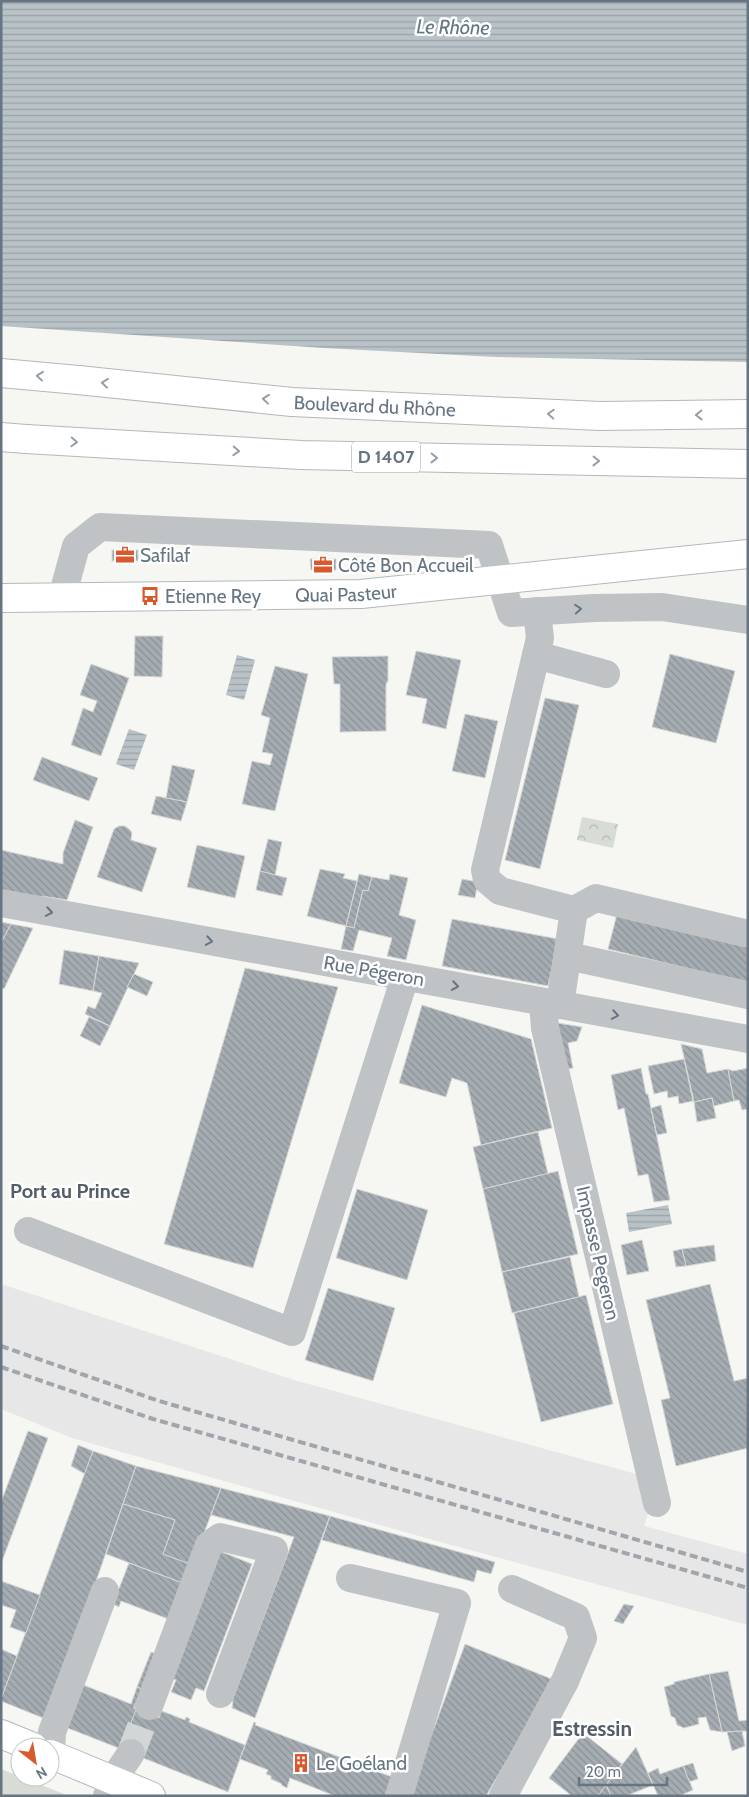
<svg xmlns="http://www.w3.org/2000/svg" width="749" height="1797" viewBox="0 0 749 1797" font-family="Cabin,sans-serif">
  <style>
    .built { fill: #e6e7e6 }
    .green { fill: #d7dcd4 }
    .park { fill: url(#park-crowns) }
    .water { fill: url(#water-rules) }
    .building { fill: url(#building-back-hatch); stroke: #d7d7d5 }
    .lines { fill: none; stroke-linecap: round; stroke-linejoin: round }
    .minor-tunnel { stroke: #d2d6d6; stroke-width: 28; stroke-dasharray: 28 14; stroke-linecap: butt }
    .major-casing { stroke: #b4b8bc; stroke-width: 30 }
    .highway-casing { stroke: #b4b7ba; stroke-width: 30 }
    .minor { stroke: #bfc3c6; stroke-width: 28 }
    .major { stroke: #fff; stroke-width: 28 }
    .highway { stroke: #fff; stroke-width: 28 }
    .rail { stroke: #a0a6ab; stroke-width: 4; stroke-dasharray: 8 4; stroke-linecap: butt }
    .oneway { stroke: #949ea8 }
    .oneway2 { stroke: #667582 }
    .labels { text-anchor: middle; dominant-baseline: central; stroke-width: 5; stroke-linejoin: round; paint-order: stroke }
    .shield { fill: #fff; stroke: #949ea8; stroke-width: 1 }
    .shield-label { font-size: 18px; font-weight: bold; fill: #667582 }
    .street-label { font-size: 19px; fill: #667582; stroke: #fff }
    .poi-label { font-size: 19px; fill: #667582; stroke: #fff; text-anchor: start }
    .water-label { font-size: 20px; font-style: italic; fill: #62777f; stroke: #fff }
    .neighbourhood-label { font-size: 20px; font-weight: bold; fill: #545e67; stroke: #fff }
    .quarter-label { font-size: 21px; font-weight: bold; fill: #545e67; stroke: #fff }
  </style>
  <defs>
    <pattern id="park-crowns" width="20" height="18" patternUnits="userSpaceOnUse" patternTransform="scale(1.25)"><rect width="20" height="18" fill="#d7dcd4"/><path d="M2 6a3 3 0 1 1 6 0M12 15a3 3 0 1 1 6 0" fill="none" stroke="#b2b7b1"/></pattern>
    <pattern id="water-rules" width="6" height="5" patternUnits="userSpaceOnUse" patternTransform="scale(1.25)"><rect width="6" height="5" fill="#b8c2c7"/><path d="M0 2.5h6" fill="none" stroke="#99a2a7"/></pattern>
    <pattern id="building-back-hatch" width="6" height="6" patternUnits="userSpaceOnUse" patternTransform="scale(1.25)"><rect width="6" height="6" fill="#a5adb3"/><path d="M-1 5l2 2M0 0l6 6M5-1l2 2" fill="none" stroke="#8a9197"/></pattern>
  </defs>
  <rect width="100%" height="100%" fill="#f6f6f2"/>
  <path class="built" d="M1 1284 294 1380 647 1477 650 1508 644 1526 748 1554V1625L433 1540 72 1438 1 1409Z"/>
  <path class="green" d="M1 1769 69 1796H1Z"/>
  <path class="park" d="M582 817 618 824 613 848 577 840Z"/>
  <g class="water">
    <path d="M1 1H748V362L496 357 324 348 1 326Z"/>
    <path d="M237 655 255 660 244 700 226 695Z"/>
    <path d="M129 729 147 735 134 770 116 764Z"/>
    <path d="M668 1205 672 1224 629 1232 626 1213Z"/>
  </g>
  <g class="building">
    <rect x="112" y="550" width="26" height="11"/>
    <path d="M310 559H336V570H311Z"/>
    <path d="M135 636H163L162 677 134 676Z"/>
    <path d="M416 651 461 660 446 729 422 723 427 699 406 695Z"/>
    <path d="M670 654 735 671 716 743 652 727Z"/>
    <path d="M388 656V681L386 684V731L340 732V684H334L332 657Z"/>
    <path d="M91 664 129 678 101 756 71 745 83 708 93 712 97 701 80 695Z"/>
    <path d="M275 666 308 674 275 811 242 804 252 761 270 765 273 754 262 752 270 718 261 715Z"/>
    <path d="M545 698 579 705 540 869 505 860Z"/>
    <path d="M465 714 498 721 485 778 452 771Z"/>
    <path d="M42 757 98 778 89 801 33 780Z"/>
    <path d="M172 765 195 770 187 802 166 798Z"/>
    <path d="M156 796 187 802 181 821 151 814Z"/>
    <path d="M75 820 93 827 67 900 42 896 41 900 1 893V850L63 864V853Z"/>
    <path d="M119 826H125L130 830 132 833 131 840 157 848 142 892 97 877 114 829Z"/>
    <path d="M268 839 282 842 275 875 260 871Z"/>
    <path d="M197 845 245 856 235 898 187 887Z"/>
    <path d="M320 869 345 874 343 878 357 881 346 926 307 916Z"/>
    <path d="M260 871 287 878 282 896 256 890Z"/>
    <path d="M359 874 372 877 368 891 363 890 354 928 346 926Z"/>
    <path d="M390 874 408 878 399 915 416 920 406 960 387 956 392 938 359 930 353 951 341 949 346 926 354 928 363 890 368 891 372 877 389 880Z"/>
    <path d="M462 879 478 882 475 898 458 895Z"/>
    <path d="M617 914 748 947V983L608 949Z"/>
    <path d="M452 919 558 939 548 986 442 966Z"/>
    <path d="M1 922 11 924 1 943Z"/>
    <path d="M11 924 33 928 4 989 1 988V943Z"/>
    <path d="M64 950 99 956 93 991 59 984Z"/>
    <path d="M99 956 139 963 110 1026 85 1014 88 1006 95 1009 102 993 93 991Z"/>
    <path d="M245 968 338 987 253 1268 164 1244Z"/>
    <path d="M134 974 153 982 147 996 127 987Z"/>
    <path d="M422 1005 531 1039 552 1128 481 1145 467 1083 452 1078 446 1097 399 1083Z"/>
    <path d="M89 1017 110 1026 100 1046 80 1036Z"/>
    <path d="M552 1022 582 1027 577 1041 568 1043 573 1068 563 1070Z"/>
    <path d="M681 1044 702 1049 707 1073 728 1069 734 1101 714 1106 712 1098 694 1102Z"/>
    <path d="M684 1059 693 1101 679 1104 678 1096 668 1098 667 1091 654 1094 648 1066Z"/>
    <path d="M641 1068 646 1094H648L670 1200 654 1202 648 1174 638 1176 624 1108 618 1110 611 1075Z"/>
    <path d="M748 1068V1109L742 1110 739 1100 734 1101 728 1069 733 1071Z"/>
    <path d="M712 1098 716 1118 697 1122 694 1102Z"/>
    <path d="M661 1105 667 1133 657 1135 651 1108Z"/>
    <path d="M538 1132 548 1174 483 1189 473 1147Z"/>
    <path d="M558 1171 578 1254 502 1272 483 1189Z"/>
    <path d="M357 1189 428 1210 407 1280 336 1258Z"/>
    <path d="M642 1240 649 1271 627 1275 621 1245Z"/>
    <path d="M714 1245 716 1261 686 1266 682 1249Z"/>
    <path d="M682 1249 686 1266 676 1267 673 1251Z"/>
    <path d="M570 1257 579 1297 512 1313 502 1272Z"/>
    <path d="M710 1284 734 1381 748 1378V1448L676 1466 661 1400 670 1398 646 1300Z"/>
    <path d="M328 1288 395 1308 373 1381 305 1360Z"/>
    <path d="M586 1295 613 1404 541 1422 514 1313Z"/>
    <path d="M28 1431 48 1438 1 1564V1502Z"/>
    <path d="M78 1445 93 1451 85 1474 71 1466Z"/>
    <path d="M93 1451 136 1466 75 1642 43 1718 1 1701V1699Z"/>
    <path d="M136 1466 221 1488 192 1565 163 1554 175 1520 123 1504Z"/>
    <path d="M221 1488 330 1516 255 1718 232 1708 233 1702 232 1701 294 1537 211 1515Z"/>
    <path d="M123 1504 175 1520 163 1554 192 1565 185 1584 106 1554Z"/>
    <path d="M330 1516 495 1562 491 1574 477 1570 474 1582 322 1540Z"/>
    <path d="M217 1550 252 1564 204 1691 196 1688 191 1700 171 1692 176 1680 169 1678Z"/>
    <path d="M129 1563 185 1584 171 1620 121 1601 119 1607 113 1604Z"/>
    <path d="M1 1581 40 1595 26 1633 10 1627 16 1610 1 1605Z"/>
    <path d="M624 1604 634 1606 623 1624 614 1621Z"/>
    <path d="M465 1644 554 1680 486 1796H409Z"/>
    <path d="M1 1649 17 1656 1 1699Z"/>
    <path d="M151 1652 158 1655 144 1690 137 1687Z"/>
    <path d="M728 1671 739 1721 748 1720V1731L722 1732 709 1674Z"/>
    <path d="M709 1674 722 1732 710 1730 706 1717 698 1718 699 1724 684 1728 677 1725 675 1718 671 1716 664 1687 674 1684V1682Z"/>
    <path d="M81 1684 131 1704 137 1687 144 1690 121 1749 65 1727Z"/>
    <path d="M139 1702 185 1720 186 1717 190 1719 189 1722 245 1745 228 1792 121 1749Z"/>
    <path d="M254 1722 256 1723 255 1725 400 1780 394 1796H335L290 1778 287 1788 281 1785 282 1784 271 1779V1776L266 1774 268 1770 240 1759Z"/>
    <path d="M742 1731 745 1746 732 1751 727 1732Z"/>
    <path d="M583 1733 622 1764 598 1796H572L549 1778Z"/>
    <path d="M636 1747 653 1785 626 1796H611L606 1785Z"/>
    <path d="M693 1763 698 1779 689 1782 683 1766Z"/>
    <path d="M683 1766 693 1790 679 1796H658L648 1773 658 1768 660 1774Z"/>
    <path d="M606 1785 611 1796H598Z"/>
  </g>
  <g class="lines">
    <path class="minor-tunnel" d="M131 1753 149 1706"/>
    <g class="major-casing">
      <g id="major">
        <path d="M1 373 78 380"/>
        <path d="M1 437 26 439"/>
        <path id="s1" d="M1 598 361 594 748 554"/>
        <path d="M1 1734 33 1747"/>
        <path d="M50 1754 151 1796"/>
      </g>
    </g>
    <g class="highway-casing">
      <g id="highway">
        <path id="s2" d="M78 380 292 402 600 416 748 414"/>
        <path d="M26 439 301 455 748 464"/>
      </g>
    </g>
    <g class="minor">
      <path d="M62 597 76 546 100 527 489 545 511 613 594 608 662 607 748 620"/>
      <path d="M537 611 540 638 485 870 487 880 500 891 574 910 596 898 748 934"/>
      <path d="M536 655 606 674"/>
      <path d="M1 903 748 1039"/>
      <path d="M568 956 748 995"/>
      <path d="M543 1003 545 1028 657 1503"/>
      <path d="M560 1005 574 910"/>
      <path d="M28 1231 292 1332 405 977"/>
      <path d="M350 1578 457 1603 399 1796"/>
      <path d="M149 1706 209 1545 220 1537 274 1550 220 1694"/>
      <path d="M51 1754 52 1732 105 1591"/>
      <path d="M107 1796 113 1780 131 1753"/>
      <path d="M503 1796 565 1681 583 1638 576 1617 512 1589"/>
    </g>
    <use href="#major" class="major"/>
    <use href="#highway" class="highway"/>
    <g class="rail">
      <path d="M1 1346 159 1401 748 1572"/>
      <path d="M1 1367 153 1419 748 1588"/>
    </g>
  </g>
  <defs><path id="oneway-chevron" d="M-2-3.5L2.5 0L-2 3.5" fill="none" stroke-width="1.6" stroke-linecap="round" stroke-linejoin="round" transform="scale(1.25)"/></defs>
  <g class="oneway">
    <use href="#oneway-chevron" transform="translate(40 376) rotate(-174)"/>
    <use href="#oneway-chevron" transform="translate(105 383) rotate(-174)"/>
    <use href="#oneway-chevron" transform="translate(266 399) rotate(-174)"/>
    <use href="#oneway-chevron" transform="translate(551 414) rotate(-177)"/>
    <use href="#oneway-chevron" transform="translate(699 415) rotate(179)"/>
    <use href="#oneway-chevron" transform="translate(74 442) rotate(3)"/>
    <use href="#oneway-chevron" transform="translate(236 451) rotate(3)"/>
    <use href="#oneway-chevron" transform="translate(434 458) rotate(1)"/>
    <use href="#oneway-chevron" transform="translate(596 461) rotate(1)"/>
  </g>
  <g class="oneway2">
    <use href="#oneway-chevron" transform="translate(578 609) rotate(-4)"/>
    <use href="#oneway-chevron" transform="translate(49 912) rotate(10)"/>
    <use href="#oneway-chevron" transform="translate(209 941) rotate(10)"/>
    <use href="#oneway-chevron" transform="translate(455 986) rotate(10)"/>
    <use href="#oneway-chevron" transform="translate(615 1015) rotate(10)"/>
  </g>
  <defs>
    <g id="office-bare" transform="scale(1.5)"><path d="M-6-3h4V-5.5h4V-3h4V5H-6ZM-1-4.5V-3h2v-1.5ZM-6 0V1H6V0Z" fill="#d9592f" stroke="#fff" stroke-width="2.5" paint-order="stroke"/></g>
    <g id="bus-bare" transform="scale(1.5)"><path d="M-5-6H5V4H4V6H2V4H-2V6H-4V4H-5ZM-3.5-4V0h7V-4ZM-3.5 1.2v1.5H-2V1.2ZM2 1.2v1.5H3.5V1.2Z" fill="#d9592f" stroke="#fff" stroke-width="2.5" paint-order="stroke"/></g>
    <g id="building-bare" transform="scale(1.5)"><path d="M-4-6H4V6H1V3H-1V6H-4ZM-2.5-4.3h1.7v1.8h-1.7ZM.8-4.3h1.7v1.8H.8ZM-2.5-1h1.7V.8h-1.7ZM.8-1h1.7V.8H.8Z" fill="#d9592f" stroke="#fff" stroke-width="2.5" paint-order="stroke"/></g>
  </defs>
  <g fill-rule="evenodd">
    <use href="#office-bare" x="125" y="555"/>
    <use href="#office-bare" x="323" y="565"/>
    <use href="#bus-bare" x="150" y="596"/>
    <use href="#building-bare" x="301" y="1763"/>
  </g>
  <g class="labels">
    <rect class="shield" x="352" y="441.5" width="68" height="31" rx="4"/>
    <g class="shield-label">
      <text x="386" y="457">D 1407</text>
    </g>
    <g class="street-label">
      <text stroke="none"><textPath href="#s2" startOffset="298">Boulevard du Rhône</textPath></text>
      <text stroke="none"><textPath href="#s1" startOffset="345">Quai Pasteur</textPath></text>
      <text transform="translate(374 971) rotate(10)">Rue Pégeron</text>
      <text transform="translate(598 1253) rotate(77)">Impasse Pegeron</text>
    </g>
    <g class="poi-label">
      <text x="140" y="555">Safilaf</text>
      <text x="338" y="565">Côté Bon Accueil</text>
      <text x="165" y="596">Etienne Rey</text>
      <text x="316" y="1763">Le Goéland</text>
    </g>
    <g class="water-label">
      <text transform="translate(453 27) rotate(1)">Le Rhône</text>
    </g>
    <g class="neighbourhood-label">
      <text x="70" y="1191">Port au Prince</text>
    </g>
    <g class="quarter-label">
      <text x="592" y="1728">Estressin</text>
    </g>
  </g>
  <rect width="749" height="1797" fill="none" stroke="#667582" stroke-width="5"/>
  <g transform="translate(35 1762) rotate(149)"><circle r="24" fill="#ffffff" stroke="#c2c8cd"/>
  <path d="M0-4L9 19L0 12L-9 19Z" fill="#d9592f"/>
  <text y="-8" font-size="14" font-weight="bold" text-anchor="middle" fill="#667582">N</text>
  </g>
  <path d="M579 1777v8h88v-8" fill="none" stroke="#667582" stroke-width="2.5"/>
  <text x="586" y="1777" font-size="15" fill="#667582" stroke="#ffffff" stroke-width="4" paint-order="stroke">20 m</text>
</svg>
